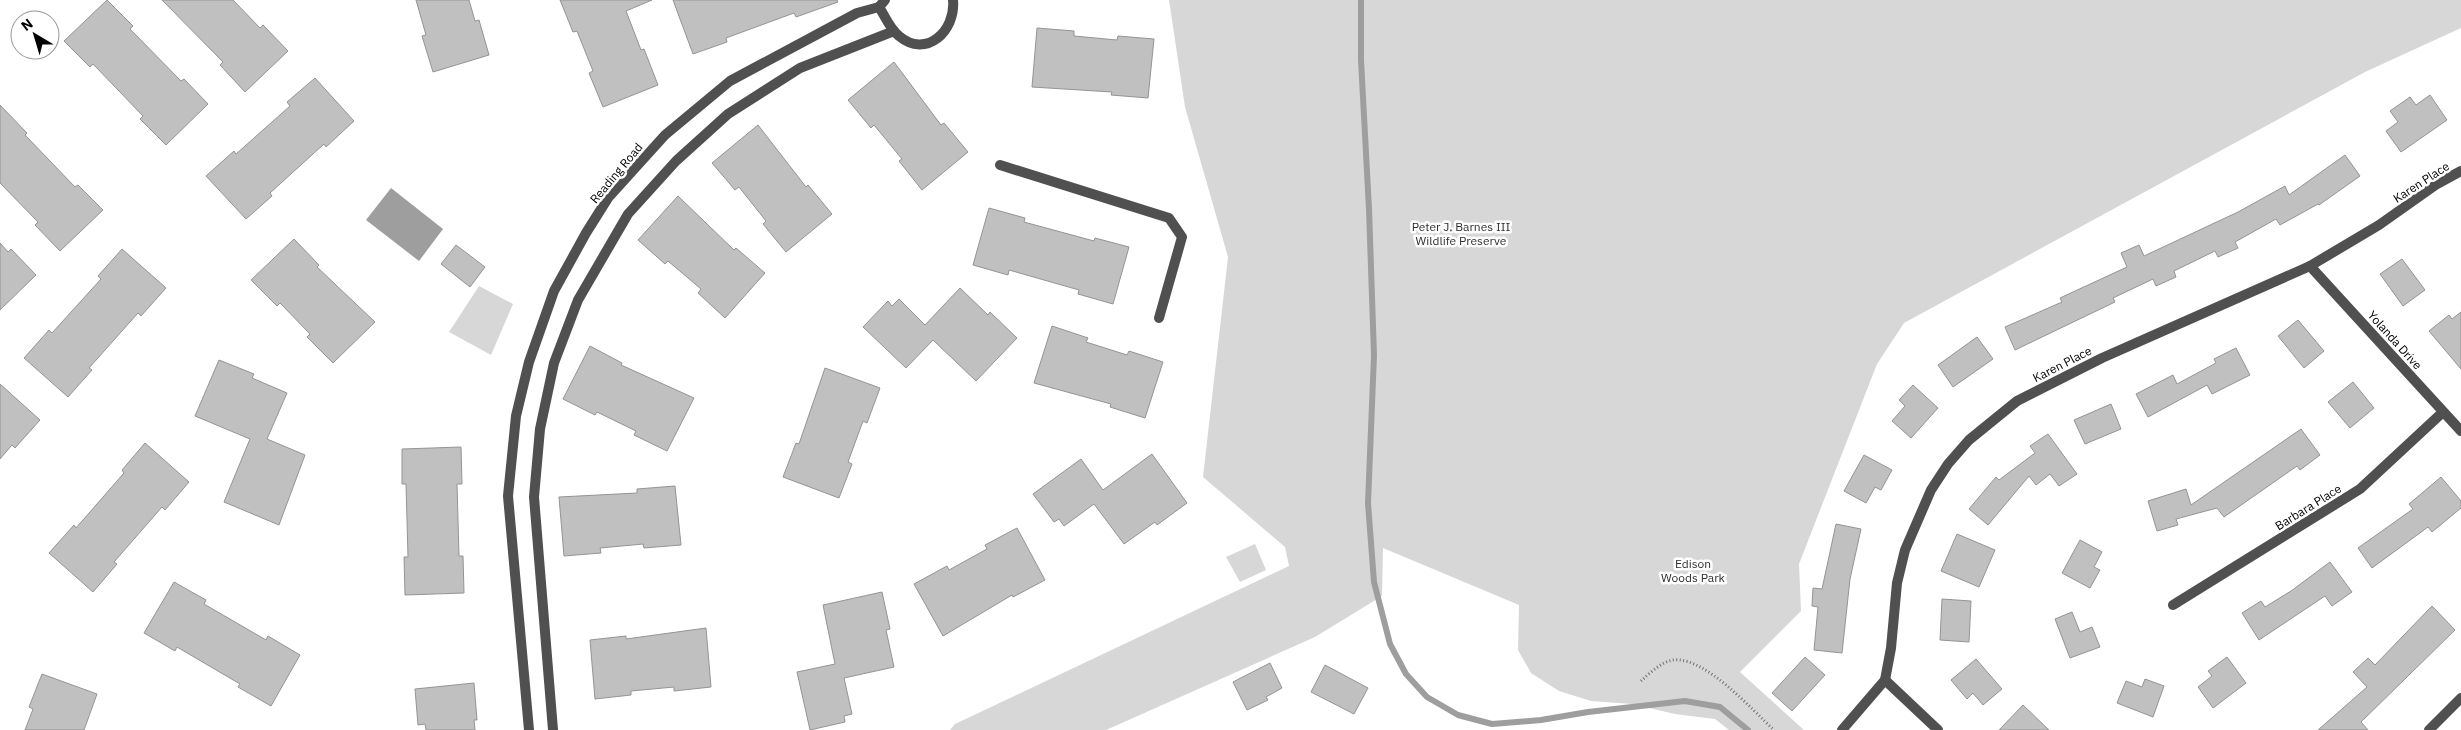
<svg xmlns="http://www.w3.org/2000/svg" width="2461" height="730" viewBox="0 0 2461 730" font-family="'IBM Plex Sans',sans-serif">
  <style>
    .green { fill: #d7d7d7 }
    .water { fill: #9e9e9e }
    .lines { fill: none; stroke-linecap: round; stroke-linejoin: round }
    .stream { stroke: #9e9e9e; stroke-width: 6 }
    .building { fill: #c0c0c0; stroke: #949494 }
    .path { stroke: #727272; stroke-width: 3; stroke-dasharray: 1 2.5; stroke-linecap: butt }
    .minor { stroke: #505050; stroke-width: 10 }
    .labels { text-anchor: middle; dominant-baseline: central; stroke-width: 5; stroke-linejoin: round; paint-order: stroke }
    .street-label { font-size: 12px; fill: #000; stroke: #fff }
    .park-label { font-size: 12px; fill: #2e2e2e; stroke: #fff }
  </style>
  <rect width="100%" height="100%" fill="#fff"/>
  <g class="green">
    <path d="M1169 0H2461V28L2365 72 1904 323 1877 364 1799 564 1801 611 1740 672 1804 730H1729L1715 719 1675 714 1632 704 1591 701 1559 691 1531 673 1518 650 1519 605 1383 548 1382 596 1315 637 1106 730H950L955 724 1289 566 1285 547 1203 477 1228 257 1185 107Z"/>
    <path d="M479 286 513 304 491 355 449 332Z"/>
    <path d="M1255 544 1266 570 1240 582 1226 557Z"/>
  </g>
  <path class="water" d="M391 188 443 229 419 261 366 220Z"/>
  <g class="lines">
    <path class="stream" d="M1361 0V60L1369 209 1374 355 1368 503 1374 582 1390 644 1406 674 1427 697 1458 715 1492 724 1541 720 1588 712 1685 701 1720 707 1748 730"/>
  </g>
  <g class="building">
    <path d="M107 0 133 26 130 29 181 81 184 79 208 104 166 145 140 119 143 116 93 64 90 67 64 41Z"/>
    <path d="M162 0H233L260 28 263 25 288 51 245 92 220 65 223 62Z"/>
    <path d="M416 0H469L475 21 479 20 489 55 433 72 422 36 426 35Z"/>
    <path d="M560 0H652L626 11 641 50 644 49 658 85 603 107 589 73 593 71 577 31 573 32Z"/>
    <path d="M673 0H837L838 2 796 17 794 13 726 38 727 42 693 54Z"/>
    <path d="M1037 28 1074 31V36L1117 40 1118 36 1154 39 1148 98 1111 95 1112 92 1032 87Z"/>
    <path d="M894 62 941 125 944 123 968 152 922 190 899 161 902 159 874 125 871 128 848 100Z"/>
    <path d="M315 78 354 121 326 147 324 144 270 193 272 196 246 219 206 176 234 151 236 154 290 106 287 102Z"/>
    <path d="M2430 95 2447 120 2401 152 2386 131 2398 122 2390 111 2410 97 2416 105Z"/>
    <path d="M0 105 27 133 25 135 75 187 78 185 103 210 60 251 35 225 38 222 0 183Z"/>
    <path d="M758 125 806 187 808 185 832 214 786 252 763 224 766 221 739 187 735 190 712 163Z"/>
    <path d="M2345 155 2360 176 2319 205 2318 204 2280 225 2276 219 2235 242 2238 248 2218 257 2215 251 2174 271 2176 277 2156 286 2153 279 2113 298 2115 302 2015 350 2005 327 2062 302 2060 298 2127 267 2121 253 2139 245 2144 256 2238 212 2285 186 2289 195Z"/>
    <path d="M678 196 734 250 736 248 765 273 725 318 698 293 701 289 668 261 665 264 638 240Z"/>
    <path d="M989 208 1025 218 1024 222 1094 241 1095 238 1129 247 1113 304 1078 294 1079 290 1009 270 1008 275 973 265Z"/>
    <path d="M294 239 319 265 317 267 375 322 333 363 307 337 310 334 280 303 277 306 251 280Z"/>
    <path d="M0 243 8 252 11 249 36 275 0 310Z"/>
    <path d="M456 245 485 267 470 287 441 264Z"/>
    <path d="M122 249 166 288 141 316 138 313 89 368 92 370 68 397 24 358 49 330 52 333 101 279 98 276Z"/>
    <path d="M2402 259 2425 290 2403 306 2380 274Z"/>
    <path d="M960 288 988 315 990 312 1017 338 976 381 933 340 906 368 863 327 888 301 892 306 899 299 925 325Z"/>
    <path d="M2461 312V369L2429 331 2449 315 2452 319Z"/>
    <path d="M2298 320 2324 351 2304 368 2278 336Z"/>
    <path d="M1052 326 1088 338 1086 342 1127 355 1129 351 1163 362 1145 418 1110 407 1111 404 1034 383Z"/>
    <path d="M1977 337 1993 359 1953 387 1938 365Z"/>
    <path d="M590 346 622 363 621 365 694 398 667 451 634 435 636 431 597 412 595 415 563 399Z"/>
    <path d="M2236 348 2250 375 2212 394 2207 385 2148 417 2136 394 2173 375 2177 384 2216 363 2214 359Z"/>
    <path d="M219 360 254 374 252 378 287 393 267 439 305 455 279 525 224 502 250 439 195 416Z"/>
    <path d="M825 368 880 388 867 423 863 421 848 462 852 464 839 498 783 477 796 443 799 444Z"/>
    <path d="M2353 382 2374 408 2350 428 2328 402Z"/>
    <path d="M0 384 40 420 15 448 12 445 0 459Z"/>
    <path d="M1913 385 1938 408 1911 438 1892 421 1905 406 1899 400Z"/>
    <path d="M2111 404 2121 429 2085 444 2074 420Z"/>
    <path d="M2301 429 2320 455 2300 470 2297 466 2224 517 2217 508 2176 519 2178 525 2157 531 2148 501 2186 489 2191 505Z"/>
    <path d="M2048 434 2077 474 2059 486 2050 474 2036 485 2029 476 1988 525 1969 509 1996 477 1999 480 2035 453 2030 446Z"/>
    <path d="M145 443 189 482 165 510 162 507 114 562 117 564 93 592 49 553 74 525 76 528 124 473 122 470Z"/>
    <path d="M461 447 462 484H457L459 556H463L464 593 405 595 404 557H408L406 484H402V449Z"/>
    <path d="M1152 454 1187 503 1157 525 1155 522 1124 544 1094 504 1064 526 1059 519 1054 522 1033 494 1081 459 1103 490Z"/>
    <path d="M1864 455 1892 470 1881 490 1875 487 1866 503 1844 491Z"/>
    <path d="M2441 477 2461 501V508L2432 532 2428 527 2372 568 2358 548 2413 509 2409 504Z"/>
    <path d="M675 486 681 545 644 548 643 544 600 548 601 553 564 556 559 497 637 493V489Z"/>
    <path d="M1836 524 1861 529 1850 579 1842 653 1814 650 1818 607 1812 606 1813 588 1822 589Z"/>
    <path d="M1017 528 1045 580 1013 597 1012 595 943 636 914 584 947 566 949 570 987 549 985 545Z"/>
    <path d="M1957 534 1995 550 1979 587 1941 571Z"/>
    <path d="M2080 540 2102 552 2094 567 2100 570 2090 588 2062 573Z"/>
    <path d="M2330 562 2352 592 2332 606 2325 596 2259 640 2242 613 2261 601 2265 607 2291 591Z"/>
    <path d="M174 582 206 600 204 604 266 640 268 636 300 655 271 706 238 687 240 684 177 647 175 651 144 633Z"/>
    <path d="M882 592 890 629 886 630 894 667 844 678 852 714 844 716 845 722 810 730 797 672 835 664 823 605Z"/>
    <path d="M1942 599 1971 601 1969 642 1940 640Z"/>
    <path d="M2432 606 2455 630 2361 722 2368 730H2318L2367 687 2353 672 2368 658 2375 665Z"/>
    <path d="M2072 612 2080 632 2092 627 2100 647 2070 658 2055 619Z"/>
    <path d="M706 628 711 687 674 691V687L631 691V695L595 699 590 640 626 636V639Z"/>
    <path d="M1805 657 1825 675 1792 711 1772 693Z"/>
    <path d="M2227 657 2246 683 2213 708 2198 687 2212 676 2208 671Z"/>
    <path d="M1976 659 2002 689 1983 705 1973 693 1967 699 1951 680Z"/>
    <path d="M1270 663 1282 688 1266 697 1268 700 1247 710 1233 682Z"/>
    <path d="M1325 665 1368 688 1354 714 1311 692Z"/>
    <path d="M42 674 97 694 84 730H25L33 709 29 707Z"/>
    <path d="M2145 679 2164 686 2153 717 2117 703 2126 681 2142 687Z"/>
    <path d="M474 683 477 720H474L475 730H426L425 724 418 725 415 689Z"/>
    <path d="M2023 705 2049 730H1999Z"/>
  </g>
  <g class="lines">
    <path class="path" d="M1641 681C1650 673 1661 662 1673 660 1705 656 1752 710 1774 730"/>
    <g class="minor">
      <path d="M885 0 879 7C885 16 890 29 899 36 926 59 956 31 953 0"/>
      <path d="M1000 165 1169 218 1182 237 1159 318"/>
      <path d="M2310 266 2461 431"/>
      <path d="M2173 605 2360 489 2443 412"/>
      <path d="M1885 680 1938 730"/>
      <path d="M529 730 508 496 516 416 529 362 554 291 586 233 608 198 665 135 730 81 857 13 879 7"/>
      <path d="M553 730 534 497 540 429 554 363 578 300 628 214 676 161 728 114 800 68 894 31"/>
      <path d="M1842 730 1885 680 1891 648 1897 583 1905 550 1931 490 1948 464 1969 440 2017 401 2102 358 2310 266 2379 225 2437 184 2461 171"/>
      <path d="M2429 730 2461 698"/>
    </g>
  </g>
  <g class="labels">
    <g class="street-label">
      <text transform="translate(616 173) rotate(-50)">Reading Road</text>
      <text transform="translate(2421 182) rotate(-33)">Karen Place</text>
      <text transform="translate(2395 340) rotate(48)">Yolanda Drive</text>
      <text transform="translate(2062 364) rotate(-27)">Karen Place</text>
      <text transform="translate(2308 507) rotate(-32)">Barbara Place</text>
    </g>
    <g class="park-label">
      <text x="1461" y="226">Peter J. Barnes III<tspan x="1461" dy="14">Wildlife Preserve</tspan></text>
      <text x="1693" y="563">Edison<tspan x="1693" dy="14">Woods Park</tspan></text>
    </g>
  </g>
  <g transform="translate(35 35) rotate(322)"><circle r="24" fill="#ffffff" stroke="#999999"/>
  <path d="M0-4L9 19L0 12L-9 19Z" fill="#000000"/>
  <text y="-8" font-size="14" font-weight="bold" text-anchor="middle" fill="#000000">N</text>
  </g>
</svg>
